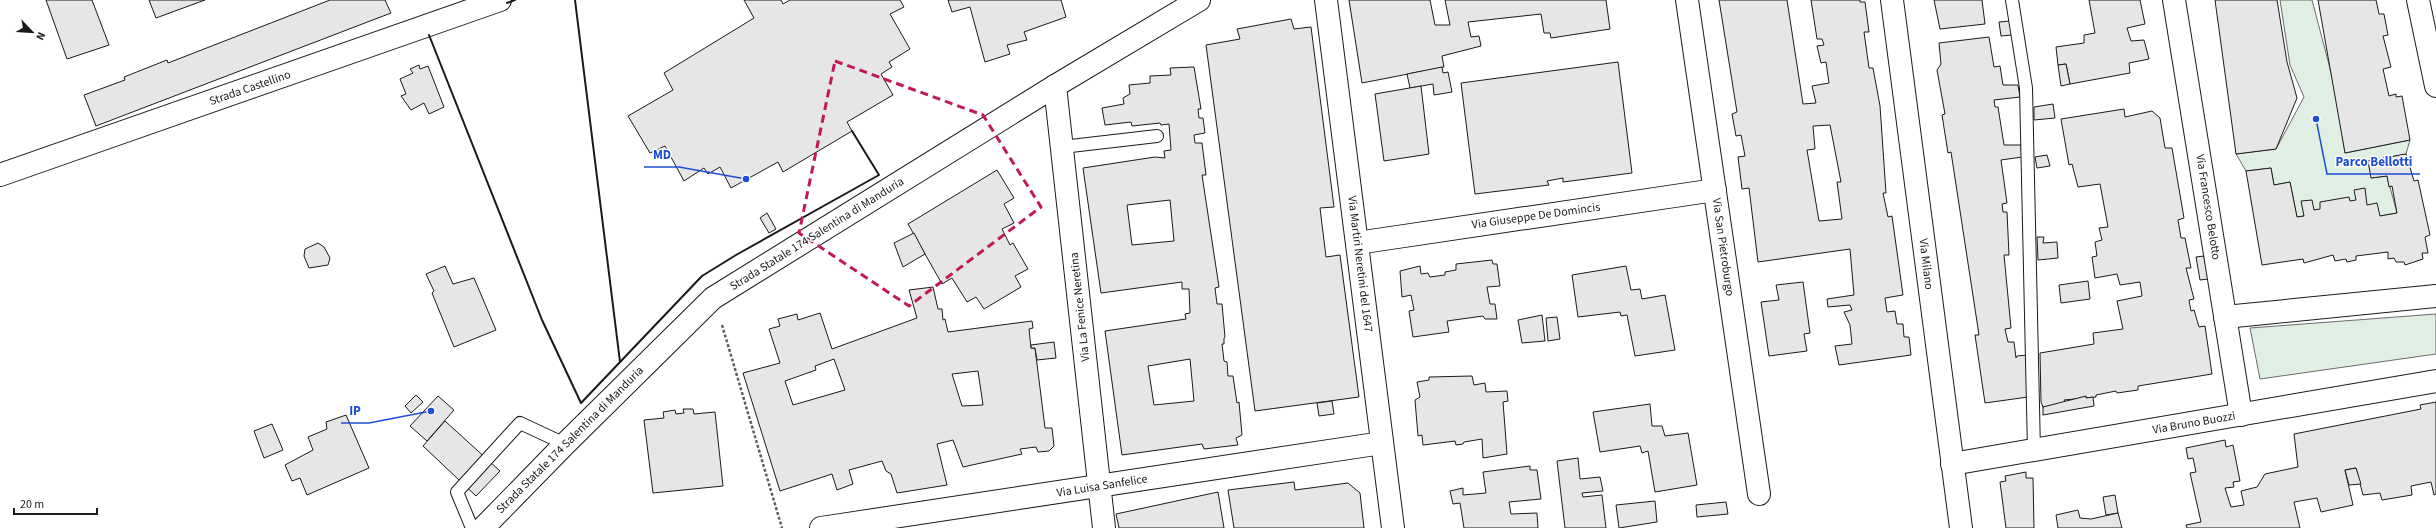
<svg xmlns="http://www.w3.org/2000/svg" width="2436" height="528" viewBox="0 0 2436 528" font-family="'Source Sans 3',sans-serif">
  <style>
    .green { fill: #e0efe3; stroke: #6a6a6a }
    .building { fill: #e6e6e6; stroke: #1a1a1a; fill-rule: evenodd }
    .lines { fill: none; stroke-linecap: round; stroke-linejoin: round }
    .service-casing { stroke: #1a1a1a; stroke-width: 14 }
    .minor-casing { stroke: #1a1a1a; stroke-width: 24 }
    .primary-casing { stroke: #1a1a1a; stroke-width: 24 }
    .path { stroke: #5f5f5f; stroke-width: 2.5; stroke-dasharray: 3 2; stroke-linecap: butt }
    .service { stroke: #fff; stroke-width: 12 }
    .minor { stroke: #fff; stroke-width: 22 }
    .primary { stroke: #fff; stroke-width: 22 }
    .wall { stroke: #1a1a1a; stroke-width: 2 }
    .marked { fill: none; stroke: #c2185b; stroke-width: 3; stroke-dasharray: 8 5; stroke-linejoin: round }
    .labels { text-anchor: middle; dominant-baseline: central; stroke-width: 3; stroke-linejoin: round; paint-order: stroke }
    .street-label { font-size: 12px; fill: #1a1a1a; stroke: #fff }
    .leader { fill: none; stroke: #1d4ed8; stroke-width: 1.5 }
    .callout-dot { fill: #1d4ed8; stroke: #fff; stroke-width: 1.5 }
    .callout-label { font-size: 13px; text-anchor: middle; font-weight: bold; fill: #1d4ed8; stroke: #fff; stroke-width: 3; stroke-linejoin: round; paint-order: stroke }
  </style>
  <rect width="100%" height="100%" fill="#fff"/>
  <g class="green">
    <path d="M2280 0H2312L2337 95 2345 153 2410 140 2406 154 2368 161 2372 178 2387 176 2397 213 2380 216 2367 205 2297 217 2290 182 2274 185 2271 168 2246 171 2236 154 2276 149 2304 97 2290 65Z"/>
    <path d="M2436 314V354L2260 379 2250 328Z"/>
  </g>
  <g class="building">
    <path d="M46 0H92L109 45 67 59Z"/>
    <path d="M149 0H205L156 18Z"/>
    <path d="M330 0H385L391 13 96 126 84 95 125 80 124 77 167 60 168 63Z"/>
    <path d="M744 0H781L783 4 790 0H900L904 7 890 14 910 49 889 62 892 67 881 74 893 95 847 122 852 131 783 172 778 162 731 188 720 167 708 174 704 168 684 181 665 146 650 153 628 116 673 90 664 73 754 18Z"/>
    <path d="M948 0H1061L1066 17 1024 32 1027 40 1007 45 1010 54 985 62 970 7 952 12Z"/>
    <path d="M1349 0H1430L1435 25H1450L1445 0H1606L1610 29 1551 38 1550 33H1544L1541 14 1468 22 1471 37 1479 36 1481 46 1442 56 1444 67 1362 83Z"/>
    <path d="M1719 0H1787L1803 104 1816 103 1812 86 1829 83 1826 62 1821 63 1817 46 1824 45 1822 39H1817L1811 0H1860V2H1865L1869 32H1864L1869 68H1873L1880 106 1886 193H1883L1888 217 1892 216 1903 295 1885 298 1887 312 1895 311 1897 324H1903L1904 337H1909L1911 355 1839 365 1835 346 1852 344 1850 325 1844 312 1852 310 1850 305 1828 307 1827 299 1854 295 1850 249 1758 262 1749 188 1742 189 1738 157 1745 156 1741 135 1736 136 1732 114 1737 112ZM1830 125 1841 182H1837L1842 219 1819 221 1807 150 1815 149 1813 126Z"/>
    <path d="M1934 0H1982L1985 24 1940 29Z"/>
    <path d="M2089 0H2140L2145 24 2127 28 2131 41 2144 40 2149 59 2129 63 2130 73 2070 84 2066 64 2058 65 2056 47 2084 43V35L2095 33Z"/>
    <path d="M2215 0H2277L2287 62 2297 98 2276 149 2236 154Z"/>
    <path d="M2318 0H2376L2379 14H2384L2388 35 2383 36 2391 67 2383 69 2389 96 2396 94V97L2402 96 2410 140 2345 153Z"/>
    <path d="M1291 19 1294 29 1311 27 1334 207 1320 208 1326 257 1340 255 1359 397 1255 411 1206 45 1240 39 1237 29Z"/>
    <path d="M2011 21 2012 35 2001 36 1999 22Z"/>
    <path d="M1989 37 1994 67 2000 66 2003 85H2018L2020 97 1994 100 1995 107H1998L2004 145H2021L2022 157 2001 160 2007 203 2002 204 2003 212H2007L2009 255H2004L2011 328 2005 329 2008 342H2014L2016 358 2017 356 2028 355V397L1985 403 1975 335H1979L1951 152 1948 153 1942 115 1945 114 1937 70 1941 64 1939 43Z"/>
    <path d="M1618 62 1632 173 1563 182V178L1547 181 1549 185 1475 194 1461 83Z"/>
    <path d="M2066 64 2070 84 2061 86 2058 65Z"/>
    <path d="M419 65 420 69 428 66 444 107 429 114 424 103 411 110 401 96 406 94 400 79 413 73 410 69Z"/>
    <path d="M1194 67 1201 109H1198L1199 118H1203L1205 133 1194 135 1195 143H1202L1206 175H1202L1219 287 1215 288 1217 304H1222L1225 337 1224 338V344H1222L1224 361 1227 362 1228 376H1233L1237 403 1239 402 1242 435 1236 438 1238 445 1204 449 1202 444 1122 455 1105 331 1186 319 1185 314 1190 313 1189 289H1182V282L1101 293 1083 168 1155 157 1165 158 1164 151 1171 150 1169 124 1161 125 1160 123 1132 126 1131 122 1105 125 1102 108 1124 104 1123 98 1130 94 1129 85 1150 83V76L1171 75 1170 68ZM1170 200 1174 241 1132 245 1127 205ZM1190 359 1194 401 1154 405 1148 366Z"/>
    <path d="M1442 67 1443 73 1448 72 1452 92 1434 95 1433 84 1410 88 1407 74Z"/>
    <path d="M1421 86 1429 154 1384 161 1375 94Z"/>
    <path d="M2053 104 2055 118 2034 120V107Z"/>
    <path d="M2124 109 2125 117 2152 111 2160 118 2165 148H2172L2184 218 2178 220 2181 238H2185L2191 268H2186L2194 299 2189 300 2191 311 2194 310 2199 327 2205 326 2212 374 2138 386V390L2117 393 2116 391 2096 395V397L2064 400 2066 403 2043 407 2041 402 2040 353 2094 344 2093 333 2123 329 2117 301 2142 296 2140 282 2120 285 2117 274 2095 278 2092 257 2097 256 2095 242 2102 240 2099 228 2108 227 2100 184 2078 187 2072 164 2069 165 2061 119Z"/>
    <path d="M2406 154 2414 181 2418 180 2430 235 2425 237 2428 253H2422L2423 259 2405 265 2404 262H2396L2394 258 2388 259V252L2356 256V260L2347 262 2346 259 2335 261 2333 255 2304 263 2303 259 2262 265 2246 171 2271 168 2274 185 2290 182 2297 217 2304 216 2301 201 2312 200 2314 210 2320 209V202L2349 197 2350 201 2356 200 2354 190 2365 188 2367 205 2377 203 2380 216 2397 213 2392 186 2389 187 2387 176 2371 178 2368 161Z"/>
    <path d="M2047 155 2050 166 2037 168 2035 157Z"/>
    <path d="M997 170 1014 198 1004 204 1014 223 1002 229 1010 245 1013 243 1028 269 1015 276 1021 287 984 309 976 297 967 302 952 278 942 284 908 224Z"/>
    <path d="M767 213 776 229 769 233 760 218Z"/>
    <path d="M914 233 925 254 903 267 894 243Z"/>
    <path d="M2037 237H2044L2043 243 2057 242 2058 258 2038 260Z"/>
    <path d="M318 243 324 247 330 258 328 265 309 268 304 256 305 249Z"/>
    <path d="M2204 256 2208 279 2200 280 2196 257Z"/>
    <path d="M1492 260 1493 264H1497L1500 286 1487 287 1490 304H1495L1497 319H1485L1483 316 1447 321 1449 332 1413 337 1409 311 1414 310 1411 295 1402 297 1400 271 1420 266 1421 274 1428 273 1430 277 1445 275V272L1456 270V264Z"/>
    <path d="M445 266 453 284 474 278 496 330 454 347 432 293 434 291 426 274Z"/>
    <path d="M1626 266 1631 290 1640 289 1642 299 1665 295 1675 350 1635 356 1627 315 1621 316 1620 312 1578 317 1572 275Z"/>
    <path d="M2088 281 2090 299 2061 303 2059 285Z"/>
    <path d="M1803 282 1810 333 1804 334 1807 351 1769 356 1761 302 1779 300 1776 285Z"/>
    <path d="M933 287 938 309H942L943 320 945 319 948 332 1032 321 1033 328 1029 329 1031 348H1035L1045 428H1052L1054 446 1049 451 1038 452 1036 447 1020 449 1022 454 963 467 953 440 937 444 947 485 897 493 891 474 886 471 882 461 849 470 853 484 837 490 832 474 780 491 743 373 780 363 769 329 780 326 778 319 797 314 798 320 820 313 832 349 917 318 909 290ZM834 359 845 390 793 405 785 381 816 370 815 366ZM978 371 983 405 962 406 952 374Z"/>
    <path d="M1542 315 1545 341 1522 343 1518 320Z"/>
    <path d="M1557 317 1560 339 1548 341 1546 318Z"/>
    <path d="M1054 342 1056 358 1037 360 1035 348H1031V345Z"/>
    <path d="M1472 376 1474 385 1485 383 1486 392 1507 391 1508 401 1503 402 1507 454 1483 458 1482 439 1464 442 1463 444 1456 445 1455 441 1423 445 1422 435 1418 436 1415 400 1420 397 1417 382 1429 380V377Z"/>
    <path d="M416 395 423 402 411 413 405 406Z"/>
    <path d="M438 396 454 410 427 441 410 426Z"/>
    <path d="M2086 396V398L2093 397 2094 406 2043 415V407Z"/>
    <path d="M1332 401 1334 414 1319 416 1317 403Z"/>
    <path d="M2436 402V494L2434 495 2431 482 2411 486 2412 495 2382 500 2380 493 2363 495 2356 468 2345 470 2353 505 2321 512 2317 498 2294 502 2300 528H2187L2186 525 2201 522 2190 473 2196 472 2193 458 2188 459 2186 448 2225 440 2226 447 2233 445 2240 481 2233 482 2234 487 2225 488 2231 507 2244 505 2241 491 2257 487 2265 474 2298 467 2294 434 2421 409 2420 405Z"/>
    <path d="M1650 404 1652 426H1662L1665 436 1688 433 1697 485 1655 492 1648 451 1642 453 1640 446 1600 452 1593 412Z"/>
    <path d="M683 409H693L694 414 715 412 723 486 653 493 644 420 664 418 663 412 675 410 676 414 684 413Z"/>
    <path d="M346 415 369 468 307 495 300 478 292 481 285 465 313 450 308 437 327 429 326 422Z"/>
    <path d="M445 421 500 471 476 496 423 446Z"/>
    <path d="M272 424 283 450 264 458 254 431Z"/>
    <path d="M1578 458 1580 479 1600 477 1603 491 1582 493 1583 497 1602 495 1606 528H1565L1557 461Z"/>
    <path d="M1530 466V470H1537L1541 499 1509 502 1511 514 1537 513 1538 528H1464L1460 503 1453 504 1450 491 1463 488V495L1486 493 1483 472Z"/>
    <path d="M2356 468 2361 484 2349 485 2345 470Z"/>
    <path d="M2026 472V478H2033L2034 528H2006L2000 482 2006 481 2005 476Z"/>
    <path d="M1294 482 1295 490 1348 483 1360 493 1364 528H1234L1228 490Z"/>
    <path d="M1218 492 1224 528H1119L1116 514Z"/>
    <path d="M2115 495 2118 513 2106 515 2103 497Z"/>
    <path d="M1655 501 1657 522 1619 528 1616 505Z"/>
    <path d="M1726 502 1728 514 1697 517 1696 505Z"/>
    <path d="M2078 510 2080 518 2091 519 2118 513 2122 528H2058L2056 515Z"/>
  </g>
  <g class="lines">
    <g class="service-casing">
      <g id="service">
        <path d="M2012 0 2026 88 2034 451"/>
        <path d="M1062 147 1157 136"/>
        <path d="M472 528 457 492 520 423 565 444"/>
      </g>
    </g>
    <g class="minor-casing">
      <g id="minor">
        <path d="M1326 0 1393 528"/>
        <path d="M1687 0 1759 494"/>
        <path d="M1892 0 1961 528"/>
        <path d="M2174 0 2241 415"/>
        <path d="M2418 0 2436 86"/>
        <path d="M1055 86 1104 528"/>
        <path d="M0 175 500 0"/>
        <path d="M1357 243 1715 190"/>
        <path d="M2225 317 2436 296"/>
        <path d="M1952 464 2436 381"/>
        <path d="M821 528 1382 443"/>
      </g>
    </g>
    <g class="primary-casing">
      <path id="primary" d="M483 528 565 444 713 298 1055 86 1199 0"/>
    </g>
    <path class="path" d="M722 325 782 528"/>
    <use href="#service" class="service"/>
    <use href="#minor" class="minor"/>
    <use href="#primary" class="primary"/>
    <g class="wall">
      <path d="M575 0 620 362"/>
      <path d="M507 3 515 0"/>
      <path d="M429 35 542 320 581 403 702 276 736 255 879 175 852 131"/>
    </g>
  </g>
  <path class="marked" d="M835 61 983 115 1041 207 909 306 799 233Z"/>
  <g class="labels">
    <g class="street-label">
      <text transform="translate(250 88) rotate(-19)">Strada Castellino</text>
      <text transform="translate(2208 207) rotate(81)">Via Francesco Belotto</text>
      <text transform="translate(1536 216) rotate(-8)">Via Giuseppe De Domincis</text>
      <text transform="translate(817 234) rotate(-32)">Strada Statale 174 Salentina di Manduria</text>
      <text transform="translate(1723 247) rotate(82)">Via San Pietroburgo</text>
      <text transform="translate(1360 264) rotate(83)">Via Martiri Neretini del 1647</text>
      <text transform="translate(1926 264) rotate(83)">Via Milano</text>
      <text transform="translate(1080 307) rotate(-96)">Via La Fenice Neretina</text>
      <text transform="translate(2194 423) rotate(-10)">Via Bruno Buozzi</text>
      <text transform="translate(570 440) rotate(-45)">Strada Statale 174 Salentina di Manduria</text>
      <text transform="translate(1102 486) rotate(-9)">Via Luisa Sanfelice</text>
    </g>
  </g>
  <path class="leader" d="M746 179L679 167H644M2316 119L2327 174H2420M431 411L369 423H341"/>
  <g class="callout-dot">
    <circle cx="746" cy="179" r="4"/>
    <circle cx="2316" cy="119" r="4"/>
    <circle cx="431" cy="411" r="4"/>
  </g>
  <g class="callout-label">
    <text x="662" y="159">MD</text>
    <text x="2374" y="166">Parco Bellotti</text>
    <text x="355" y="415">IP</text>
  </g>
  <g transform="translate(32 32) rotate(115)" stroke="#ffffff" stroke-width="3" paint-order="stroke">
  <path d="M0-3L7 15L0 10L-7 15Z" fill="#1a1a1a"/>
  <text y="-6" font-size="11" font-weight="bold" text-anchor="middle" fill="#1a1a1a">N</text>
  </g>
  <path d="M14 508v6h83v-6" fill="none" stroke="#1a1a1a" stroke-width="2"/>
  <text x="20" y="508" font-size="12" fill="#1a1a1a" stroke="#ffffff" stroke-width="3" paint-order="stroke">20 m</text>
</svg>
